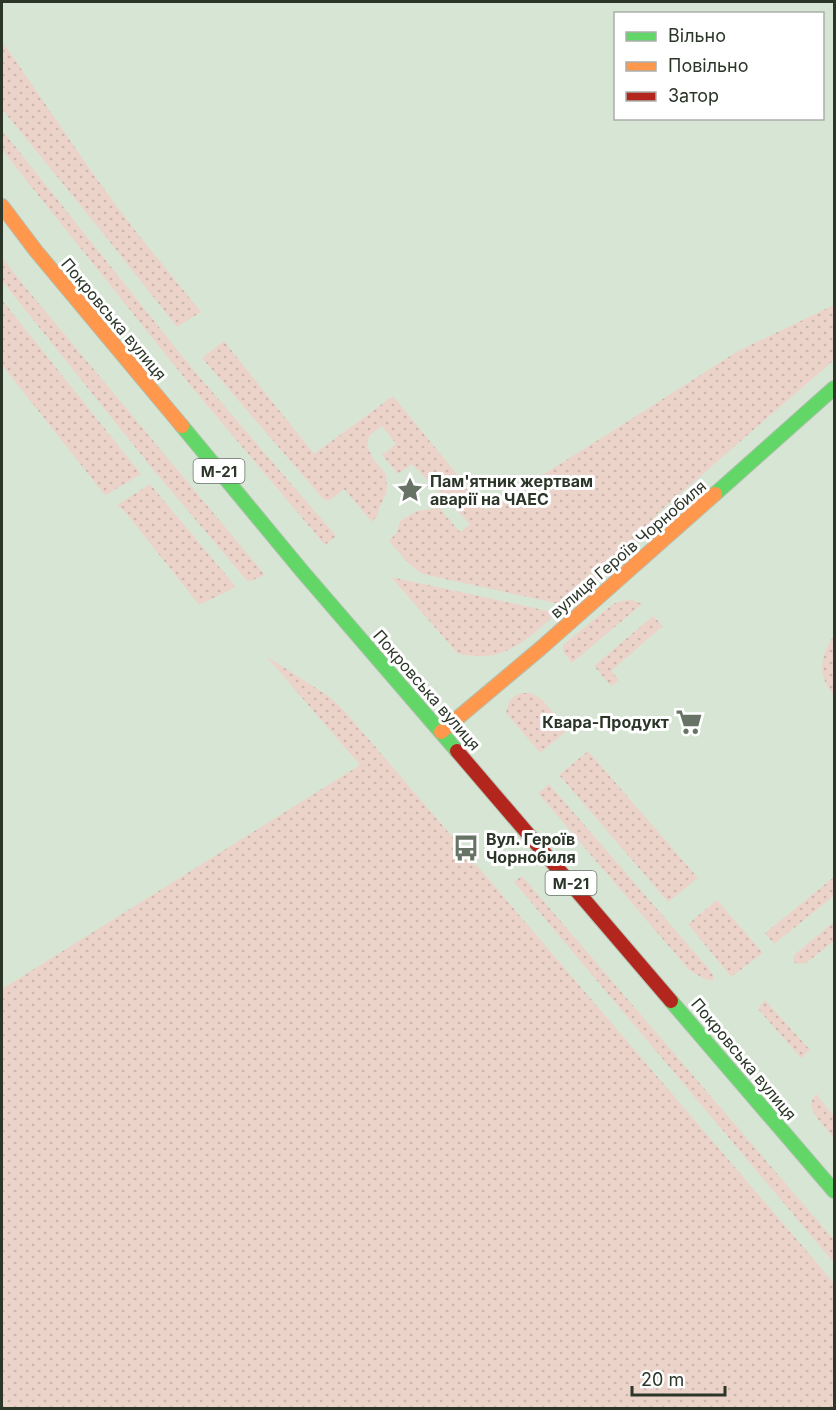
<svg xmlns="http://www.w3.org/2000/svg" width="836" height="1410" viewBox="0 0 836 1410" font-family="Inter,sans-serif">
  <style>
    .grass { fill: url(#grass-dots) }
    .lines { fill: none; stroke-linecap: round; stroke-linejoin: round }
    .fast-casing { stroke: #b5c1b3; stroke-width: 16 }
    .slow-casing { stroke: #b5c1b3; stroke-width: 16 }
    .jam-casing { stroke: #b5c1b3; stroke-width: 16 }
    .fast { stroke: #63d668; stroke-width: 14 }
    .slow { stroke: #ff974d; stroke-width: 14 }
    .jam { stroke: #b3261e; stroke-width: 14 }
    .labels { text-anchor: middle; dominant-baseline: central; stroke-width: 6; stroke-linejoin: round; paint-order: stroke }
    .shield { fill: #fff; stroke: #6b7269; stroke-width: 1.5 }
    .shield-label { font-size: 15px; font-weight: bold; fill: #2b3629 }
    .street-label { font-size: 16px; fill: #2b3629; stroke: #fff }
    .poi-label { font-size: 16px; font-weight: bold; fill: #2b3629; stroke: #fff; text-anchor: start }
  </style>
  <defs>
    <pattern id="grass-dots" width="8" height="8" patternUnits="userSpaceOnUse" patternTransform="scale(1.5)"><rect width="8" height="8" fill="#ecd3ca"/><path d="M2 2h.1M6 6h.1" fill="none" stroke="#cbb6ae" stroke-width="1.8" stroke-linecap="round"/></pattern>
  </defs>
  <rect width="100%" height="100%" fill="#d7e6d4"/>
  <g class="grass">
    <path d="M2 41 96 178 133 228 201 312 177 327 106 237 2 109Z"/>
    <path d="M2 130 190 366 336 536 325 545 194 390 2 150Z"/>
    <path d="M2 257 21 282 265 575 248 582 151 467 2 281Z"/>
    <path d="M2 300 141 474 106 495 104 494 2 365Z"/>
    <path d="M834 305V360L658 513 647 532 565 605 422 574 408 563 389 541 397 532 400 521 417 511 439 508 460 532 470 524 412 464 398 474 382 455 396 444 382 426 369 436 367 446 374 460 386 474 387 487 386 494 379 508 378 515 372 522 344 489 332 499 327 501 323 499 202 358 224 341 314 454 393 396 486 510 603 437 738 351Z"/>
    <path d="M150 484 236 587 199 605 126 513 117 505Z"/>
    <path d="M391 577 557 613C536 631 515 654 486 656 477 657 467 655 458 654Z"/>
    <path d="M632 600 642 604 572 663 563 652V645L613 604 621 601Z"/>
    <path d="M653 616 663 626 611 671 619 680 611 686 594 666Z"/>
    <path d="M834 636V697C831 691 826 685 824 679 819 666 825 647 834 636Z"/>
    <path d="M266 656 330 697 348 715 834 1283V1408H2V989L360 765Z"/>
    <path d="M522 693H531L541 699 569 729 540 753 506 713C508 701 511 697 522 693Z"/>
    <path d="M588 751 698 878 668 902 559 775Z"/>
    <path d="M549 784 708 968 713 975V981L705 979 689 970 538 793Z"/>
    <path d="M522 876 834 1240V1263L514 882Z"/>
    <path d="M834 877V896L774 944 765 933Z"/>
    <path d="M717 900 763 953 731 977 688 924Z"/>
    <path d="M834 922V941L806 963 797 964 794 962 793 958 795 954Z"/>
    <path d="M765 1000 810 1050 801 1058 758 1009Z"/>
    <path d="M816 1094 834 1116V1138C828 1130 810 1113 811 1103 812 1099 814 1097 816 1094Z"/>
  </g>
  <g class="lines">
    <g class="fast-casing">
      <g id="fast">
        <path d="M182 426 302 571 457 751"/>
        <path d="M715 494 834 388"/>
        <path d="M671 1001 834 1191"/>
      </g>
    </g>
    <g class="slow-casing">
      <g id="slow">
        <path d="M2 206 36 251 182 426"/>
        <path d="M441 732 541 648 715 494"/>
      </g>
    </g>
    <g class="jam-casing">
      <path id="jam" d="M457 751 671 1001"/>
    </g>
    <use href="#fast" class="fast"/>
    <use href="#slow" class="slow"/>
    <use href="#jam" class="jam"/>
  </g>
  <defs>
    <g id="sight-bare" transform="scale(2.07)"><path d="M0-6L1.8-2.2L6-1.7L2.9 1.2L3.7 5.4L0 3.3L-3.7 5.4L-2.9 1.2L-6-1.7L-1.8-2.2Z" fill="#677465" stroke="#fff" stroke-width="2.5" paint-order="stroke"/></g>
    <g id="supermarket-bare" transform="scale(2.07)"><path d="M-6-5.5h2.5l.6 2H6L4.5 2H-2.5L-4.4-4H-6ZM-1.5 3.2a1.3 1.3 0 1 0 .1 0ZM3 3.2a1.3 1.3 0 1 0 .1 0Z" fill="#677465" stroke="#fff" stroke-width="2.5" paint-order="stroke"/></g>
    <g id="bus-bare" transform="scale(2.07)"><path d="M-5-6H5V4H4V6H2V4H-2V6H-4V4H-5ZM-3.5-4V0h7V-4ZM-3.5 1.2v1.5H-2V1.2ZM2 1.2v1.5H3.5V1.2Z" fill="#677465" stroke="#fff" stroke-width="2.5" paint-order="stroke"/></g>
  </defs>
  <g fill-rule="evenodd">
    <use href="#sight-bare" x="410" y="490"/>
    <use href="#supermarket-bare" x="689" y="722"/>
    <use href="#bus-bare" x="466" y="848"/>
  </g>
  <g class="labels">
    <g class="shield">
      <rect x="193.5" y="459" width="51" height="24" rx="4.5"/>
      <rect x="545.5" y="871" width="51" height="24" rx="4.5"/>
    </g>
    <g class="shield-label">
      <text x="219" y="471">М-21</text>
      <text x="571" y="883">М-21</text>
    </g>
    <g class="street-label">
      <text transform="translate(114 319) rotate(50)">Покровська вулиця</text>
      <text transform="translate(628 549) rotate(-41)">вулиця Героїв Чорнобиля</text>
      <text transform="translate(427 690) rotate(49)">Покровська вулиця</text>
      <text transform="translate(744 1059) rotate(50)">Покровська вулиця</text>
    </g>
    <g class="poi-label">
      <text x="430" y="481">Пам'ятник жертвам<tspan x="430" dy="18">аварії на ЧАЕС</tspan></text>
      <text x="669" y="722" text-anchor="end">Квара-Продукт</text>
      <text x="486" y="839">Вул. Героїв<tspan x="486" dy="18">Чорнобиля</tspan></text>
    </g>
  </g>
  <rect width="836" height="1410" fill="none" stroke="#2b3629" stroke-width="6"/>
  <rect x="614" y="12" width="210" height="108" fill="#ffffff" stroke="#aaafa9" stroke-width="1.5"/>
  <rect x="626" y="32" width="30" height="9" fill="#63d668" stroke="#aaafa9" stroke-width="1.5"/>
  <text x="668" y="42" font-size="18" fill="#2b3629">Вільно</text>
  <rect x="626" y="62" width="30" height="9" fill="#ff974d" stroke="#aaafa9" stroke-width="1.5"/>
  <text x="668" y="72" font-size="18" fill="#2b3629">Повільно</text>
  <rect x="626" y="92" width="30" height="9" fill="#b3261e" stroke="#aaafa9" stroke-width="1.5"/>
  <text x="668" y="102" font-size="18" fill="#2b3629">Затор</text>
  <path d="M632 1386v9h93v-9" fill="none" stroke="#2b3629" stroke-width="3"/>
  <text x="641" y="1386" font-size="18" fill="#2b3629" stroke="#ffffff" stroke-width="4.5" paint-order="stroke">20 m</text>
</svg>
